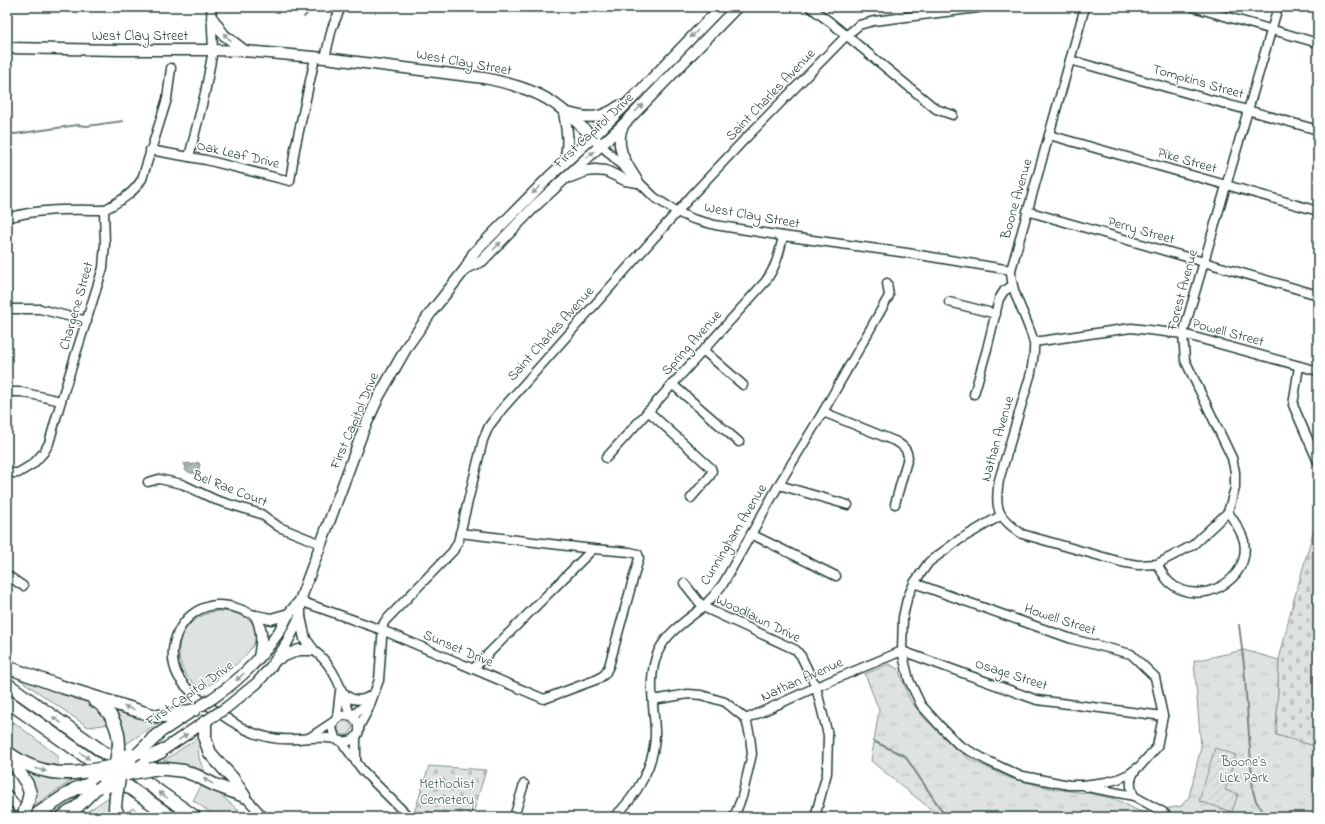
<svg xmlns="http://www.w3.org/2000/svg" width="1325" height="824" viewBox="0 0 1325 824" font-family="'Indie Flower',sans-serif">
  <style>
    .grass { fill: #dee3e2; stroke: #7e908b }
    .cemetery { fill: url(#cemetery-stones); stroke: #7e908b }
    .park { fill: url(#park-tufts); stroke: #7e908b }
    .garden { fill: url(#garden-furrows); stroke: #7e908b }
    .water { fill: url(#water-waves); stroke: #758883 }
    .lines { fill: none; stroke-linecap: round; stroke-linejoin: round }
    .stream { stroke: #758883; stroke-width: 2 }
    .minor-casing { stroke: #1f3d34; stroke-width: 11 }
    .major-casing { stroke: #1f3d34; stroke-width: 13 }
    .highway-casing { stroke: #1f3d34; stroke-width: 15 }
    .minor { stroke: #fff; stroke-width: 8 }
    .major { stroke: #fff; stroke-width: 10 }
    .highway { stroke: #fff; stroke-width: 12 }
    .major-bridge-casing { stroke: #1f3d34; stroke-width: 13; stroke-linecap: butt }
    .highway-bridge-casing { stroke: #1f3d34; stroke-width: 15; stroke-linecap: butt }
    .major-bridge { stroke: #fff; stroke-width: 10 }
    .highway-bridge { stroke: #fff; stroke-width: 12 }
    .oneway { fill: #8f9e9a }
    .labels { text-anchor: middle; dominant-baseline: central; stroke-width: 3; stroke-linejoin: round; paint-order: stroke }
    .street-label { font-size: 14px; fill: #1f3d34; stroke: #fff }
    .park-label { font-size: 14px; fill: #455e57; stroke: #fff }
  </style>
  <defs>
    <pattern id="cemetery-stones" width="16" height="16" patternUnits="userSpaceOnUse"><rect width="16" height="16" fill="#dee3e2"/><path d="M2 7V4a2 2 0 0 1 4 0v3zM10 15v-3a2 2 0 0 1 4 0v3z" fill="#bec4c2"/></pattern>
    <pattern id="park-tufts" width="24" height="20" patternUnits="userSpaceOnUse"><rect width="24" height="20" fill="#dee3e2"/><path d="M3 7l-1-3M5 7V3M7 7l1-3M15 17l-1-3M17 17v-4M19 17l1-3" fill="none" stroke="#bec4c2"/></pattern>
    <pattern id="garden-furrows" width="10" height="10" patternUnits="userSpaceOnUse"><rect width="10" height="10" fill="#dee3e2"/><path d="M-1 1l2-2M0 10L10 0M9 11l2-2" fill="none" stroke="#bec4c2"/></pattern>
    <pattern id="water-waves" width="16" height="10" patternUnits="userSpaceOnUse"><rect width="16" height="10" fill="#afbab7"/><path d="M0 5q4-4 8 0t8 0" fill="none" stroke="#8e9896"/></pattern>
  </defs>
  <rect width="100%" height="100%" fill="#fff"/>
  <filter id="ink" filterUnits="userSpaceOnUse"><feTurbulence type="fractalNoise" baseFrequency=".025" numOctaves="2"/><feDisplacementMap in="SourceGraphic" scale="8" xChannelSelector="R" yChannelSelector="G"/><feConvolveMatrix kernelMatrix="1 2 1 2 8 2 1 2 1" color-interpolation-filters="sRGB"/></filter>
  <g filter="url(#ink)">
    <g class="grass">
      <path d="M217 611C228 611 240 613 249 620 257 625 259 636 254 644 245 660 217 680 201 691L188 677H187C168 647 183 617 217 611Z"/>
      <path d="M9 672 91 703 97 707 110 724 88 727Z"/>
      <path d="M112 706 161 721 126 744C123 729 121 720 112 706Z"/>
      <path d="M7 717 58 756V768C39 764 22 758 7 745Z"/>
      <circle cx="345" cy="728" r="7"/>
      <path d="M199 737C199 753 196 756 205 771L181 764 162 762Z"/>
      <path d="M25 770 46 778 71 781 32 807Z"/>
      <path d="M203 783 214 789 246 817H216L193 800Z"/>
      <path d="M109 797 113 817H79Z"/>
      <path d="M133 808 145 817H125L124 814Z"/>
    </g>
    <g class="cemetery">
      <path d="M1318 515V747L1276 735 1279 660 1291 610Z"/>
      <path d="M429 766 486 770 472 817H417L414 813Z"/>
    </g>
    <path class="park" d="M1244 650 1279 660 1276 735 1318 747V817H947L933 811 871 761 879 710 865 674 889 664 898 669 910 700 925 719 969 759 1010 778 1054 789 1094 794 1115 799 1143 813 1181 806 1189 797 1201 747 1194 661Z"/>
    <path class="garden" d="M1215 748 1236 755 1225 790 1238 794 1232 812 1199 801Z"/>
    <path class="water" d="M198 462 200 464 198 473H191L185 470 186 467 183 464 190 463 192 465Z"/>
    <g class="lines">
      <g class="stream">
        <path d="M304 17 313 7"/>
        <path d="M7 132 15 134 78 125 87 126 123 121"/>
        <path d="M1239 625 1244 665 1253 791 1256 801 1267 817"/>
        <path d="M873 741 905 756 946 817"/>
      </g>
      <g class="minor-casing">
        <g id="minor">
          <path d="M810 7 830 22 936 109 953 115"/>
          <path d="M1085 7 1011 270C1011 291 1022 308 1029 328 1031 333 1033 338 1034 343 1035 353 1032 364 1031 373L999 480C994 510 998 517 1022 534L1121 562 1138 565 1157 564 1193 545 1228 512 1235 488V472L1232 458 1185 360 1183 334 1278 7"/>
          <path d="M1193 7 1318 43"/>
          <path d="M325 58 332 28 341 7"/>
          <path d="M1070 60 1318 130"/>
          <path d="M1049 135 1318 211"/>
          <path d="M601 145 654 197 677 212 693 219 715 225 783 236 907 253 1011 270"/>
          <path d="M150 150 206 160 290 181 295 149 315 58"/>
          <path d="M189 157 205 93 213 50 211 7"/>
          <path d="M1027 211 1318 295"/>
          <path d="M7 218C39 208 71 210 104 210"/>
          <path d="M949 302 996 314"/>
          <path d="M7 309H40L87 321"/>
          <path d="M1034 342 1131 328 1183 334 1318 371"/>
          <path d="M703 350 743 385"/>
          <path d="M1299 366 1293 405 1318 462"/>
          <path d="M672 384 739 442"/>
          <path d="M7 392H21L61 401"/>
          <path d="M974 394 987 349 999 299 1004 291 1012 286"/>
          <path d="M648 411 711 468 712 471 710 476 691 498"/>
          <path d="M823 412 897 442C903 446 907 449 908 457L895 504"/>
          <path d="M606 458 765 282C776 267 779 255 783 236"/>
          <path d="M7 473H18L33 464 44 452 49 443 61 401 103 268 105 244 104 210C120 201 132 195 142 179L167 99 171 68"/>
          <path d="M148 482 159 479 182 484 216 500 261 514 279 527 321 544"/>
          <path d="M779 485 848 505"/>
          <path d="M751 534 836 576"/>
          <path d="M1157 564C1161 570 1164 577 1169 582 1198 609 1252 581 1244 541 1241 530 1234 521 1228 512"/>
          <path d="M7 575 23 586"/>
          <path d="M684 583 703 607 796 650 801 656 816 687 828 735 827 773 815 817"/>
          <path d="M914 583 1072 639 1131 654 1155 677 1163 716 1157 747 1140 766 1129 774 1118 779 1106 782 1083 785H1069L1018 775 988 761 959 745 940 726 921 705 909 680 902 651 903 617 907 599 914 583 929 562 959 540 1000 516"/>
          <path d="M300 601 382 630 544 699 598 679 605 674 609 666 639 558 638 554 630 552 593 549 460 533"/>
          <path d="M256 616C243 610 230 604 216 605 182 608 163 647 178 676 187 692 215 711 231 721 250 734 273 741 297 739 311 738 328 736 341 741L363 771 409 817"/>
          <path d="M313 650C334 664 343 692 350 715"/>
          <path d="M902 651 1037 700 1163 716"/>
          <path d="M473 669 593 549"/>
          <path d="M344 693C353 703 364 701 374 693"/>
          <path d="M653 700 688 694 701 695 725 702 746 719 750 736 752 754 742 797 734 817"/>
          <path d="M352 716 371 700"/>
          <path d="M337 717 340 691"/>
          <path d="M746 719 816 687 902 651"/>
          <path d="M359 727 368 710 379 680 383 625 385 621 453 551 458 542 483 440 489 426 503 408 693 194 743 141 846 36 859 25 874 21 978 8 979 7"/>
          <path d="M309 738 333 722"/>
          <path d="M337 739C326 726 336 712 352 716L359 724C361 736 353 743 341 741"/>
          <path d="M356 762V737"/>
          <path d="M1087 787 1134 796C1130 786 1129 780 1135 771"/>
          <path d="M7 794 25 817"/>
          <path d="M1130 794 1163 812 1168 817"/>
          <path d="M244 796 264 817"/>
          <path d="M514 817 524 784"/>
          <path d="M614 817C637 796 656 763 655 731 654 704 647 678 658 652 667 632 686 621 703 607 710 600 717 592 723 584L781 481 823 412 889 296 887 283"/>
        </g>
      </g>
      <g class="major-casing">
        <g id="major">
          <path d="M212 18 224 35 245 51"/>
          <path d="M7 48 120 50H213L245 51 325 58 484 78C508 83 532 89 552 102 570 114 586 131 601 145"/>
          <path d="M564 112C567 130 570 146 564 163"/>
          <path d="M568 113C588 119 601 119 619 106"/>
          <path d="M624 124C612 145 627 165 638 182"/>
          <path d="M570 177 586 171 595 170 606 171 625 180 638 182"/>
          <path d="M466 268 482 261 535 206 624 124 737 7"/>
          <path d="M256 616C263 631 262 642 259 657"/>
          <path d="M256 616 271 619 289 614"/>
          <path d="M300 617 305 639 313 650"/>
          <path d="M277 659 299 650H313"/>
          <path d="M213 698C238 681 259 661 276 636 281 630 284 622 288 615 292 610 296 605 300 601"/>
          <path d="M226 708 257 683 270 668 284 648 300 617V601L306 584 363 431 379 396 408 345 432 311 466 268 473 254 551 175 593 137 638 93 721 7"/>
          <path d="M152 738 191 712"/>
          <path d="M154 756 209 719"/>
        </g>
      </g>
      <g class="highway-casing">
        <g id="highway">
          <path d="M7 667 59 686 155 716H168L194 710"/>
          <path d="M7 684 195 817"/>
          <path d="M94 700C110 709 119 727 119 745"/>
          <path d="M7 701 171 817"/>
          <path d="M205 722V739L210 753 233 779 244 796"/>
          <path d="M7 752C29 769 54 776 82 772"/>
          <path d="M9 756 27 784 30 793 27 805"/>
          <path d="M130 762 157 735"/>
          <path d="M131 762 149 757 161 752"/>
          <path d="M153 769H166L184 771 197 776 215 785 244 796"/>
          <path d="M116 796 115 808 119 817"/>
          <path d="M33 817 75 789 104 779"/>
          <path d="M62 817 77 807 103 781"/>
        </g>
      </g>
      <use href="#minor" class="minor"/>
      <use href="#major" class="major"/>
      <use href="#highway" class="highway"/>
      <g class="major-bridge-casing">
        <g id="major-bridge">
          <path d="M199 707 213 698"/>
          <path d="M212 717 226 708"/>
          <path d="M116 762 130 753"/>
          <path d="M128 773 144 763"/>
          <path d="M91 779 107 768"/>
          <path d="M105 789 119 779"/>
        </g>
      </g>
      <g class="highway-bridge-casing">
        <g id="highway-bridge">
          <path d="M116 762 119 745"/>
          <path d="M82 772 109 767"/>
          <path d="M127 774 153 769"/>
          <path d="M104 779 121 775 130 762"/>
          <path d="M104 779 114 766 130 762"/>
          <path d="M116 796 119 779"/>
          <path d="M23 817 27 805"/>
        </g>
      </g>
      <use href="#major-bridge" class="major-bridge"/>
      <use href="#highway-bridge" class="highway-bridge"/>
    </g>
    <defs><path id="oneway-solid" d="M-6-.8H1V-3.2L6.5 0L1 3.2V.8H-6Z"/></defs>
    <g class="oneway">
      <use href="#oneway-solid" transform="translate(694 34) rotate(135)"/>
      <use href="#oneway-solid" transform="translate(227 37) rotate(-135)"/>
      <use href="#oneway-solid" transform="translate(639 108) rotate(-45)"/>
      <use href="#oneway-solid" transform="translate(590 155) rotate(-42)"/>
      <use href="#oneway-solid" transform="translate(536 190) rotate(135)"/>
      <use href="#oneway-solid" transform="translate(497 246) rotate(-46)"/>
      <use href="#oneway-solid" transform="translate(240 677) rotate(138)"/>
      <use href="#oneway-solid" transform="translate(129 708) rotate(-162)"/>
      <use href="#oneway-solid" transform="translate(57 720) rotate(-144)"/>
      <use href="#oneway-solid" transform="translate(183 737) rotate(-34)"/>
      <use href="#oneway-solid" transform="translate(85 756) rotate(35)"/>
      <use href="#oneway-solid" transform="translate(41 770) rotate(16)"/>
      <use href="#oneway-solid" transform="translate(208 781) rotate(-149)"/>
      <use href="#oneway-solid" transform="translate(163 795) rotate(-145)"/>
    </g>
  </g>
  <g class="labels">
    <g class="street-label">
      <text x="140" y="36">West Clay Street</text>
      <text transform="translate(464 63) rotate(10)">West Clay Street</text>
      <text transform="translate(1198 82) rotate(16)">Tompkins Street</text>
      <text transform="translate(771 95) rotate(-46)">Saint Charles Avenue</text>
      <text transform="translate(594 131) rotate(-43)">First Capitol Drive</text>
      <text transform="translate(238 155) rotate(13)">Oak Leaf Drive</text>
      <text transform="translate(1187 161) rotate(16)">Pike Street</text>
      <text transform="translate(1017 199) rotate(-74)">Boone Avenue</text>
      <text transform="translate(752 216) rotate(10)">West Clay Street</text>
      <text transform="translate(1141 231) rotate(16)">Perry Street</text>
      <text transform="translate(1183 290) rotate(-75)">Forest Avenue</text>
      <text transform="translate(77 306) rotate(-74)">Chargene Street</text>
      <text transform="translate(1228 333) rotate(15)">Powell Street</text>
      <text transform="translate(551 334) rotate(-48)">Saint Charles Avenue</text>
      <text transform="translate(692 343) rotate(-48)">Spring Avenue</text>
      <text transform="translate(355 421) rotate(-67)">First Capitol Drive</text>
      <text transform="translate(998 439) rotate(-74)">Nathan Avenue</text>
      <text transform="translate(230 489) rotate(21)">Bel Rae Court</text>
      <text transform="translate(734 535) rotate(-59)">Cunningham Avenue</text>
      <text transform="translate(758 619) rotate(26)">Woodlawn Drive</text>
      <text transform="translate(1060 620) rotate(18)">Howell Street</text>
      <text transform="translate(458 649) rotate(23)">Sunset Drive</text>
      <text transform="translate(1011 675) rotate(18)">Osage Street</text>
      <text transform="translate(802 680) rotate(-24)">Nathan Avenue</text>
      <text transform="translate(190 694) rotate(-35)">First Capitol Drive</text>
    </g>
    <g class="park-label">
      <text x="1244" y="762">Boone's<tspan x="1244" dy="16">Lick Park</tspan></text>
      <text x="447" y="784">Methodist<tspan x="447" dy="16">Cemetery</tspan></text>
    </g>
  </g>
  <rect width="1325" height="824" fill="none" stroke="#fff" stroke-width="24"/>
  <rect x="12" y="12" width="1301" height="800" fill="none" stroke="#1f3d34" stroke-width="1.5" filter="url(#ink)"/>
</svg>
